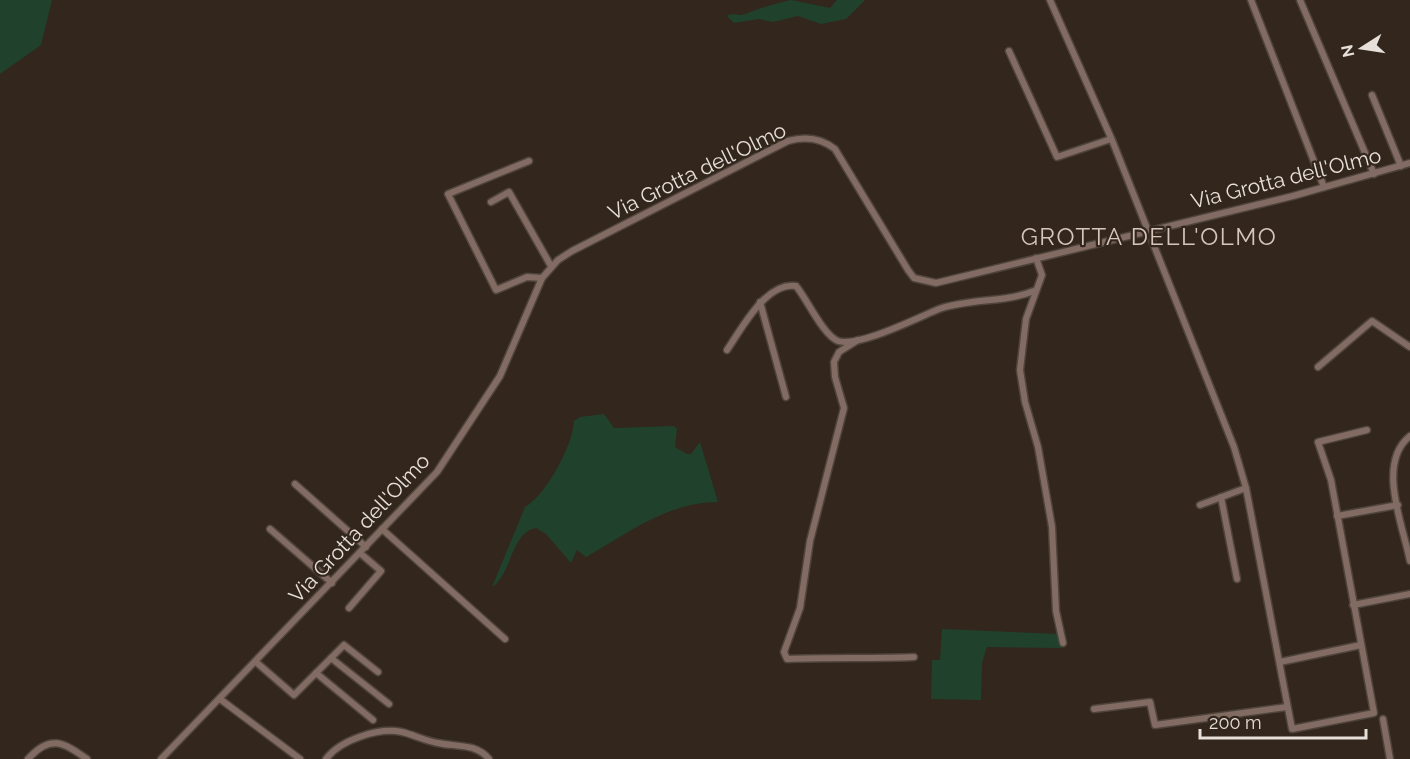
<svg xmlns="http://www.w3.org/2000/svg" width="1410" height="759" viewBox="0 0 1410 759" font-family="Raleway,sans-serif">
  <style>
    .green { fill: #20422d }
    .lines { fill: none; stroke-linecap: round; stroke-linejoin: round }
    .minor-casing { stroke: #4f443b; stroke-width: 9 }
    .minor { stroke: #816b62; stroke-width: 6 }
    .labels { text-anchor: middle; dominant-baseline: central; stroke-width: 4.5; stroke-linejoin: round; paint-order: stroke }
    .street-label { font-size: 21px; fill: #e7dfd9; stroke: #32261d }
    .quarter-label { font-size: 24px; letter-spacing: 1.5px; fill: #d6c6ba; stroke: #32261d }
  </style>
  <rect width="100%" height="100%" fill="#32261d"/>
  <g class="green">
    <path d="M0 0H52L41 45 0 74Z"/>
    <path d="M791 0 830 8 837 0H865L846 19 821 24 798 16 773 22 759 19 734 23 727 16C734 12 738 17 745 14 760 8 774 4 791 0Z"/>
    <path d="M604 414 614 428 674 426 677 429 675 447 687 454H691L700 442 718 502C668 502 628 533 586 557L577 550 571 563 546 534 536 528C511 532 512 574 492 587L525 507C546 495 573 445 574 421L580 417Z"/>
    <path d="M942 629 1059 634 1062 648 987 647 982 663 981 700 931 699 932 660H940Z"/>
  </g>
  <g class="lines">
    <g class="minor-casing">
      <g id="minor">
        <path d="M1050 0 1112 140 1234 447 1246 488 1292 729 1374 713 1331 480 1318 442 1367 430"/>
        <path d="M1251 0 1324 187"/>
        <path d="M1300 0 1374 174"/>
        <path d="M1009 51 1057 157 1111 139"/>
        <path d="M1372 95 1401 166"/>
        <path d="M529 161 448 194 496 290 527 277 542 278"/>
        <path d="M491 202 509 192 551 266"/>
        <path d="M1036 258 1042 275 1026 319 1020 370 1025 402 1038 447 1052 527 1056 611 1063 643"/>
        <path d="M760 302 786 397"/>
        <path d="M858 340 839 352 834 362 835 377 844 408 810 541 800 608 784 652 787 659C830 657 871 659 914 657"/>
        <path d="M727 350C741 330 766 281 796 286 807 299 823 335 838 341 858 348 919 317 939 309 971 298 1004 303 1034 291"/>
        <path d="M1318 367 1372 321 1410 347"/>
        <path d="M1410 436C1376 463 1403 525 1410 561"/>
        <path d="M295 484 366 547"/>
        <path d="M1221 497 1237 579"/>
        <path d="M1200 505 1246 488"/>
        <path d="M1337 516 1398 505"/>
        <path d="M270 529 332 583"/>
        <path d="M382 529 505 639"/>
        <path d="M1353 605 1410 594"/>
        <path d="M349 608 381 571 360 553"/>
        <path d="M331 658 389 704"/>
        <path d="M256 662 294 695 344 645 378 672"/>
        <path d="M1280 662 1361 645"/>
        <path d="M316 673 373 720"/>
        <path d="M220 699 300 759"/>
        <path d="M1094 709 1150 702 1155 725 1287 707"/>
        <path d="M1383 719 1390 759"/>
        <path d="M28 759C50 734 63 742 87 759"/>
        <path d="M161 759 437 472 500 376 542 278 558 260 572 251 788 141C806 136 821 138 835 149L908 270 914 278 936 283 1293 196 1410 163"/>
        <path d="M326 759C340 740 379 727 402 732 414 735 426 741 438 743 456 747 476 743 489 759"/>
      </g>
    </g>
    <use href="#minor" class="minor"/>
  </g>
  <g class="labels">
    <g class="street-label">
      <text transform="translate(697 171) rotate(-26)">Via Grotta dell'Olmo</text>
      <text transform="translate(1286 178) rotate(-14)">Via Grotta dell'Olmo</text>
      <text transform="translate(359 528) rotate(-47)">Via Grotta dell'Olmo</text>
    </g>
    <g class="quarter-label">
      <text x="1149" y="236">GROTTA DELL'OLMO</text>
    </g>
  </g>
  <g transform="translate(1362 48) rotate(258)" stroke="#32261d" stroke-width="4.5" paint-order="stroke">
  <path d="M0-4.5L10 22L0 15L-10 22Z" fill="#e7dfd9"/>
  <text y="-9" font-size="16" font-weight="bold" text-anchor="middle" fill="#e7dfd9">N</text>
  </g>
  <path d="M1200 729v9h166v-9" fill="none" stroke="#e7dfd9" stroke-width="3"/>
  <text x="1209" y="729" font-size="18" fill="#e7dfd9" stroke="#32261d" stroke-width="4.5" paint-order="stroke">200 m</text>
</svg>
